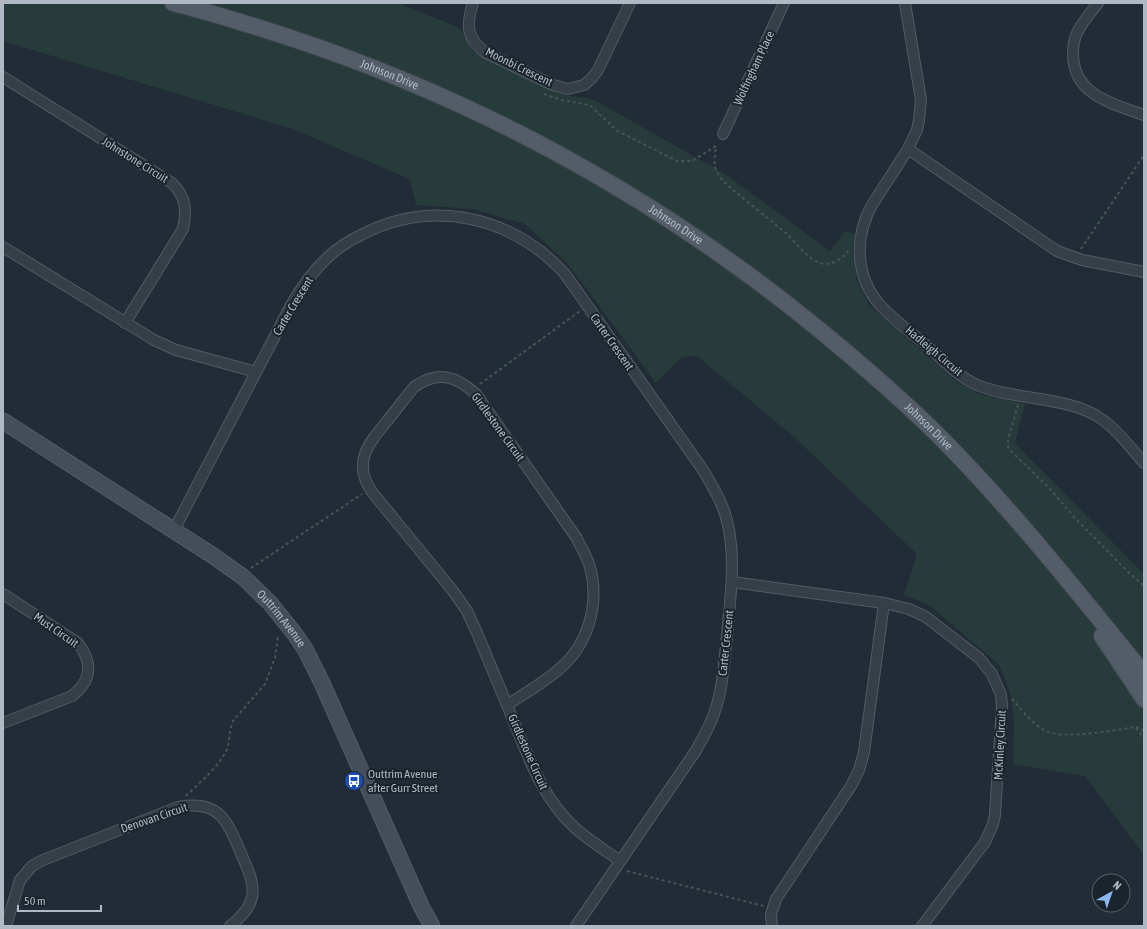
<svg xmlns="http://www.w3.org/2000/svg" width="1147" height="929" viewBox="0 0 1147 929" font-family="'Asap Condensed',sans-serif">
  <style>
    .green { fill: #273b3a }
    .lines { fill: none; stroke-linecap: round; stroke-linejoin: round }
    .street-casing { stroke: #535c65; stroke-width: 12 }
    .secondary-casing { stroke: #535c65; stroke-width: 17 }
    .primary-casing { stroke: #3f4750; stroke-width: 18 }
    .path { stroke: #445657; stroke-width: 2; stroke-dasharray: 3 3; stroke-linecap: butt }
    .street { stroke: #363e47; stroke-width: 10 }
    .secondary { stroke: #444e5a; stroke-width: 15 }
    .primary { stroke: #545d67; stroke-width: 16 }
    .labels { text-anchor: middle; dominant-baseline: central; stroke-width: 4; stroke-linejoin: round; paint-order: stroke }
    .street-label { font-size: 12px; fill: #b0b9c3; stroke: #1b232c }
    .poi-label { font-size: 12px; fill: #b0b9c3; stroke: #1b232c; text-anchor: start }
  </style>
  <rect width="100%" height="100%" fill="#222c36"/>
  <path class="green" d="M3 3H398L460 28 474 52 564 95 593 99 725 174 830 251 845 231 855 234 853 255 857 281 869 305 956 381 979 394 1025 404 1015 443 1144 574V855L1085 776 1013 764 1014 722 1010 692 999 665 929 605 904 595 917 554 793 436 697 356 682 357 656 383 568 264 525 224 473 209 416 205 410 179 293 129 3 41Z"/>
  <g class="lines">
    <g class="street-casing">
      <g id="street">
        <path d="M473 3C466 25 466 38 486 53L553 85 568 89 584 85 592 78 598 70 630 3"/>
        <path d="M905 3 921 100 919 120 917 130 908 149 872 205C854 237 855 278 881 306 894 320 910 332 925 344 941 358 957 376 977 385 1014 400 1062 396 1097 416 1115 427 1130 447 1144 463"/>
        <path d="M1098 3C1091 12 1083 21 1078 31 1074 38 1073 46 1073 54 1073 95 1113 104 1144 115"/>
        <path d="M3 77 172 183C186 197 187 210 183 229L125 323"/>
        <path d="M723 134 784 3"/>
        <path d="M908 149 1057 251 1082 260 1144 272"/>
        <path d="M3 247 154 340 176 350 256 372"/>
        <path d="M174 530 291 305C301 288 311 273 326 259 336 249 350 240 363 234 434 198 513 217 565 274L703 470C713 487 724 505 728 525 736 562 730 599 727 636 724 662 723 689 714 714 709 728 702 740 695 752L576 926"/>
        <path d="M732 582 884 603 909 609 926 617 979 658 992 674 1001 695 1002 706 995 815 993 824 985 842 922 926"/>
        <path d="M3 594 78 643C93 663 92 680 72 696L3 723"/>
        <path d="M507 705 477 633 467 611 453 591 372 492C352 463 368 444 387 421 396 410 405 398 414 387 438 370 456 376 476 394L576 537C581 547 587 556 590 567 600 604 588 646 558 670 543 683 524 694 507 705 525 747 539 795 574 827 588 840 605 850 620 861"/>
        <path d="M6 926 20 880 32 866 43 860 178 807C218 800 226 818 240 851 254 883 263 901 230 926"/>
        <path d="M772 926 771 914 776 899 851 786 859 770 864 752 884 603"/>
      </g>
    </g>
    <g class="secondary-casing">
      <g id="secondary">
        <path id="s1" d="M3 421 212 555 243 577 270 603 294 633 305 649 322 683 421 906 432 926"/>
      </g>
    </g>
    <g class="primary-casing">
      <g id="primary">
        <path id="s2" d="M173 3C214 13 254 26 294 39 485 103 660 200 816 327 860 363 903 400 943 440 1015 513 1079 594 1144 674"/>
        <path d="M1102 636 1144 699"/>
      </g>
    </g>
    <g class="path">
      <path d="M544 94 561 100 584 104 591 106 616 130 677 161H692L716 146C714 165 712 169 726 184 746 201 768 218 788 235 797 244 808 259 820 263 830 267 845 258 849 249"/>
      <path d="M1081 249 1144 155"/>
      <path d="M480 384 580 311"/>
      <path d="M1018 405 1008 440V447L1012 452 1050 489 1074 517 1127 571 1144 586"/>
      <path d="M251 568 362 494"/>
      <path d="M1012 699C1022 710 1033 725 1046 731 1062 740 1115 730 1135 727L1140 728 1144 731"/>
      <path d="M1136 728 1144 739"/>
      <path d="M186 796C200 782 219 767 227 749 230 740 229 730 233 721L265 684 275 658 278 635"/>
      <path d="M627 871 764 906"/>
    </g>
    <use href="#street" class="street"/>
    <use href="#secondary" class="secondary"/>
    <use href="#primary" class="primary"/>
  </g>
  <defs>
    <g id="bus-disc" transform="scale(1)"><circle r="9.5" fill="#1a4fb4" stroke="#1b232c"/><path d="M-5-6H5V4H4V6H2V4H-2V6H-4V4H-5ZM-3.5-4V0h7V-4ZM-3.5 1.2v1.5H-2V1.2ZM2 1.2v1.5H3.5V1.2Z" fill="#fff"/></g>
  </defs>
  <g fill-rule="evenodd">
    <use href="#bus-disc" x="354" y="781"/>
  </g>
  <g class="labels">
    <g class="street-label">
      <text transform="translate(519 67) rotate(26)">Moonbi Crescent</text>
      <text transform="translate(754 68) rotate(-65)">Wolfingham Place</text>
      <text stroke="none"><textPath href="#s2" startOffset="228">Johnson Drive</textPath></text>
      <text transform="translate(135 160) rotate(32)">Johnstone Circuit</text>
      <text stroke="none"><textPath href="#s2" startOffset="552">Johnson Drive</textPath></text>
      <text transform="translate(293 306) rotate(-59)">Carter Crescent</text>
      <text transform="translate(612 342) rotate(55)">Carter Crescent</text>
      <text transform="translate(934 351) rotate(40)">Hadleigh Circuit</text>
      <text transform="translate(498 427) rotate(54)">Girdlestone Circuit</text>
      <text stroke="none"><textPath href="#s2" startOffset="876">Johnson Drive</textPath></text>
      <text stroke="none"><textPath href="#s1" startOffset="343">Outtrim Avenue</textPath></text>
      <text transform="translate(56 630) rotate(35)">Must Circuit</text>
      <text transform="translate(726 643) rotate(-84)">Carter Crescent</text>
      <text transform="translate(1000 745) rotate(-87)">McKinley Circuit</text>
      <text transform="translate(528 752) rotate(66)">Girdlestone Circuit</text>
      <text transform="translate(154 818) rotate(-19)">Denovan Circuit</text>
    </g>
    <g class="poi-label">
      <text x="368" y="774">Outtrim Avenue<tspan x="368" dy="14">after Gurr Street</tspan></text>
    </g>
  </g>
  <rect width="1147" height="929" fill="none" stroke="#b0b9c3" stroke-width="8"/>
  <g transform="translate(1111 893) rotate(40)"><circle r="19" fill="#1b232c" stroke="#575f68"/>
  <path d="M0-3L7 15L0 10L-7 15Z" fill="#8ab8ef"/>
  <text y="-6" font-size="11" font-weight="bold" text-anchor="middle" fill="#b0b9c3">N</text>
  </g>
  <path d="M18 905v6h83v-6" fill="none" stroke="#b0b9c3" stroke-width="2"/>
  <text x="24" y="905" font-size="12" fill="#b0b9c3" stroke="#1b232c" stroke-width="3" paint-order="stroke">50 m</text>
</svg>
